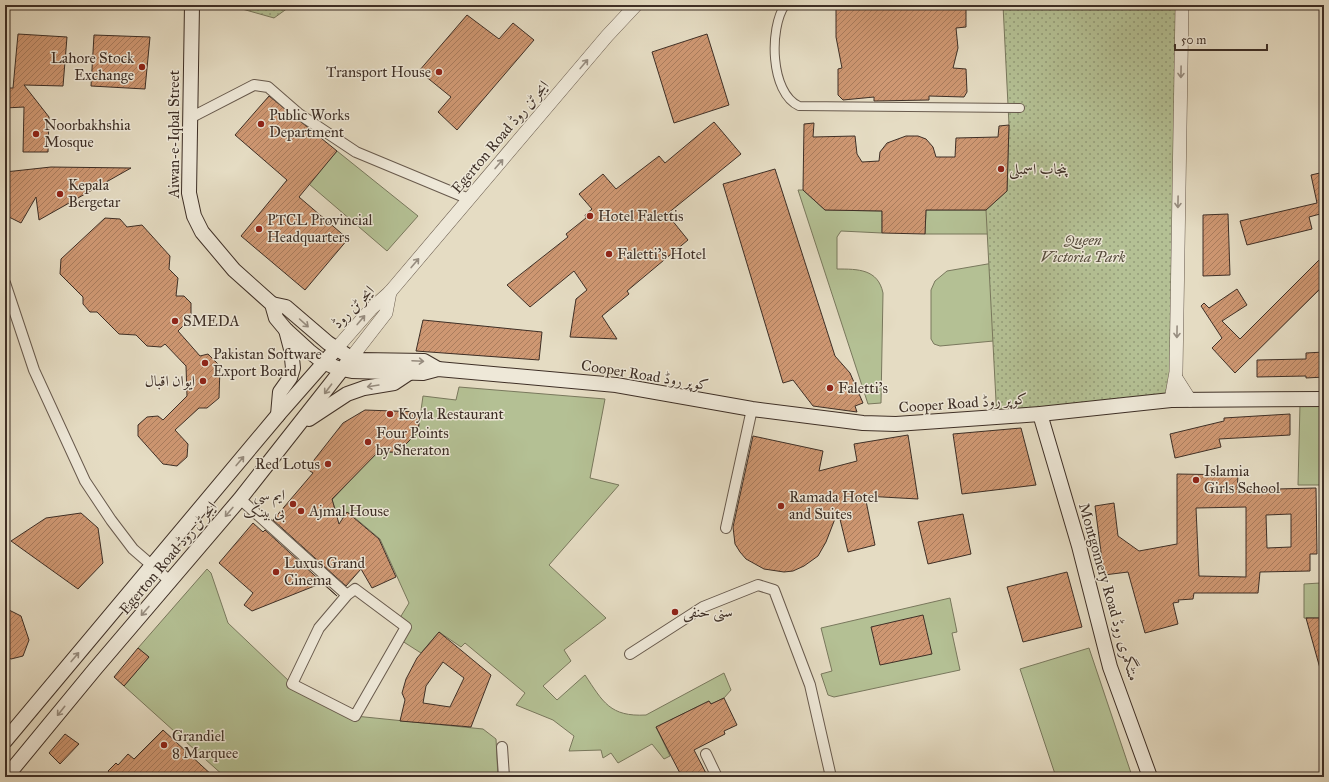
<svg xmlns="http://www.w3.org/2000/svg" width="1329" height="782" viewBox="0 0 1329 782" font-family="'IM FELL Great Primer',Amiri,serif">
  <style>
    .green { fill: #b4c094; stroke: #79785d }
    .park { fill: url(#park-dots); stroke: #79785d }
    .building { fill: url(#building-hatch); stroke: #3e2f26; fill-rule: evenodd }
    .lines { fill: none; stroke-linecap: round; stroke-linejoin: round }
    .pedestrian-casing { stroke: #685a4d; stroke-width: 10 }
    .minor-casing { stroke: #685a4d; stroke-width: 12 }
    .tertiary-casing { stroke: #685a4d; stroke-width: 14 }
    .secondary-casing { stroke: #3e2f26; stroke-width: 16 }
    .pedestrian { stroke: #eee8d8; stroke-width: 8 }
    .minor { stroke: #eee8d8; stroke-width: 10 }
    .tertiary { stroke: #eee8d8; stroke-width: 13 }
    .secondary { stroke: #eee8d8; stroke-width: 14 }
    .oneway { stroke: #968c7f }
    .poi-dot { fill: #8f2418; stroke: #eee8d8; stroke-width: 1.5 }
    .labels { text-anchor: middle; dominant-baseline: central; stroke-width: 3; stroke-linejoin: round; paint-order: stroke }
    .poi-label { font-size: 15px; fill: #3e2f26; stroke: #eee8d8; text-anchor: start }
    .street-label { font-size: 15px; fill: #3e2f26; stroke: #eee8d8 }
    .park-label { font-size: 15px; font-style: italic; fill: #564c3c; stroke: #eee8d8 }
  </style>
  <defs>
    <pattern id="park-dots" width="8" height="8" patternUnits="userSpaceOnUse"><rect width="8" height="8" fill="#b4c094"/><path d="M2 2h.1M6 6h.1" fill="none" stroke="#949c79" stroke-width="1.8" stroke-linecap="round"/></pattern>
    <pattern id="building-hatch" width="6" height="6" patternUnits="userSpaceOnUse"><rect width="6" height="6" fill="#ce9772"/><path d="M-1 1l2-2M0 6l6-6M5 7l2-2" fill="none" stroke="#a97c5d"/></pattern>
  </defs>
  <rect width="100%" height="100%" fill="#e5dcc3"/>
  <filter id="stains"><feTurbulence type="fractalNoise" baseFrequency=".005" numOctaves="4"/><feColorMatrix values="0 0 0 0 .2 0 0 0 0 .09 0 0 0 0 .02 0 0 0 .5 -.17"/></filter>
  <radialGradient id="worn" r=".72"><stop offset=".6" stop-color="#630" stop-opacity="0"/><stop offset="1" stop-color="#630" stop-opacity=".3"/></radialGradient>
  <g class="green">
    <path d="M337 151 418 216 387 251 309 184Z"/>
    <path d="M798 190H803L825 210 882 211V233L841 231 837 237V269C858 269 878 269 883 293L881 403 868 404Z"/>
    <path d="M926 210H986L1009 234H925Z"/>
    <path d="M999 262 1101 331 940 346 934 344 931 339V290L935 281 947 271Z"/>
    <path d="M459 387 605 399 590 478 619 485 549 565 606 618 564 650 571 661 543 686 557 700 585 675C603 702 610 717 646 715L724 673 731 690 724 698 711 704 709 701 656 727 670 756 664 759 652 744 618 763 611 753 603 758 601 750 569 751 574 736 553 720 516 705 525 693 465 643 461 647 439 632 421 653 399 639 406 627 398 621 409 603 380 539 348 512 343 519 337 514 332 500 376 453 398 452 418 432 423 396 456 400Z"/>
    <path d="M1300 404H1324V553H1321V485H1298Z"/>
    <path d="M207 569 211 573 228 623 290 682 355 716 483 729 496 739 498 777H225L124 686 149 657 138 648Z"/>
    <path d="M1322 569H1324V618H1304V584L1320 583Z"/>
    <path d="M950 598 957 632 952 633 960 670 834 697 828 695 821 674 832 671 821 628Z"/>
    <path d="M1089 648 1132 776 1129 777H1056L1020 669Z"/>
  </g>
  <g class="park">
    <path d="M228 5H292L274 18Z"/>
    <path d="M1003 5H1181L1175 398 997 420 986 210 1007 191 1009 125Z"/>
  </g>
  <g class="building">
    <path d="M836 5H966V27L956 28 958 48 953 68 966 69 967 92 964 97 929 96V100L874 101V97L843 100 838 95V69L842 68 836 37Z"/>
    <path d="M467 15 499 39 513 23 534 40 457 130 438 112 451 97 419 71Z"/>
    <path d="M18 34 67 37 63 86 24 85 49 117 48 152H23L24 107 5 108V88H13Z"/>
    <path d="M707 34 729 105 674 123 652 52Z"/>
    <path d="M94 35 150 37 145 89 91 86Z"/>
    <path d="M269 96 337 151 299 197 348 239 305 290 241 236 287 180 235 135Z"/>
    <path d="M714 122 741 154 667 214 688 240 627 291 629 294 602 316 617 339 570 337 576 299 587 290 574 271 530 307 507 285 568 237 566 234 586 218 585 215 592 209 579 194 603 174 616 189 659 156 665 163Z"/>
    <path d="M814 123 813 137 855 136 857 154 862 162 879 161 880 152 887 143 906 136H918L926 139 933 147 936 157H955L956 138 998 137 999 126 1009 125 1007 191 986 210H926L925 234 882 233V211L825 210 803 190 804 124Z"/>
    <path d="M51 167 131 168 39 220 36 197 21 223 5 215V172Z"/>
    <path d="M775 169 835 356 850 373 863 403 855 406 857 412 813 406 793 380 783 383 723 184Z"/>
    <path d="M1324 172V215L1320 216V214L1309 217 1312 229 1247 245 1240 221 1317 203 1311 175Z"/>
    <path d="M1228 214 1230 275 1203 276V215Z"/>
    <path d="M105 218 120 219 127 227 142 225 170 256 169 269 178 278 176 296H184L191 303V318L178 331 200 356 208 354 220 366 219 398 207 408H199L175 430 188 444 187 457 177 466 163 464 138 436V425L147 417 158 416 163 420 187 396 186 366 165 344 161 347 147 346 136 335 119 334 97 312H90L83 304V297L60 274 61 259Z"/>
    <path d="M1324 255V285L1235 373 1212 348 1222 338 1201 306 1204 303 1209 308 1237 289 1247 305 1222 321 1240 339Z"/>
    <path d="M423 320 542 332 539 360 416 351Z"/>
    <path d="M1324 352V377L1306 378V376L1257 377V360L1306 359V353Z"/>
    <path d="M365 410 420 412 418 432 398 452H390L383 447 332 499 339 524 347 512 379 539 396 577 372 588 361 569 346 586 273 520 313 473 307 469 343 423Z"/>
    <path d="M1290 414V435L1219 439 1221 447 1175 458 1170 434 1224 421V418Z"/>
    <path d="M1021 428 1036 485 962 494 953 434Z"/>
    <path d="M908 435 918 499 865 496 875 545 848 552 838 511 826 542 818 556 804 566 793 571 784 572 764 569 746 559 740 552 735 544 733 527 753 436 823 451 819 471 857 461 854 444Z"/>
    <path d="M1177 474 1238 475 1237 490 1316 488 1317 554H1310V571L1260 572 1258 593H1194L1193 599 1178 600 1179 602 1173 603 1178 624 1145 633 1128 572 1104 575 1095 506 1114 503 1118 536 1139 551 1177 544ZM1246 507V577L1199 576 1196 508ZM1291 514V547L1267 548 1266 515Z"/>
    <path d="M81 513 98 528 103 563 78 589 11 541 46 518Z"/>
    <path d="M963 514 971 554 928 564 918 522Z"/>
    <path d="M253 523 263 532 265 530 337 596 322 583 252 611 244 605 253 593 219 563Z"/>
    <path d="M1067 572 1082 627 1023 642 1007 587Z"/>
    <path d="M5 608 21 616 29 640 23 656 11 659 5 656Z"/>
    <path d="M923 615 932 654 880 665 871 627Z"/>
    <path d="M1306 618H1324V671L1321 672Z"/>
    <path d="M439 632 491 675 471 727 400 721 405 700 402 693 406 679 417 658ZM443 662 464 678 450 707 423 703 426 686Z"/>
    <path d="M138 648 149 657 124 686 114 677Z"/>
    <path d="M724 698 737 725 724 731 725 734 694 750 708 777H682L656 727 709 701 711 704Z"/>
    <path d="M163 730 214 777H113L108 771 116 763 118 765 128 754 134 759Z"/>
    <path d="M65 734 79 744 60 764 49 753Z"/>
  </g>
  <g class="lines">
    <g class="pedestrian-casing">
      <path id="pedestrian" d="M785 5C769 28 770 93 799 106L1020 108"/>
    </g>
    <g class="minor-casing">
      <g id="minor">
        <path d="M190 118 254 85 268 87 299 114 356 152 469 199"/>
        <path d="M5 283 34 370 85 481 111 520 133 549 171 582"/>
        <path d="M240 499 347 595 355 589 406 627 355 716 292 684 319 628 347 595"/>
        <path d="M726 528 752 409"/>
        <path d="M630 654 703 607 758 585 774 590 810 685 831 777"/>
        <path d="M502 747 504 777"/>
        <path d="M706 754 717 777"/>
      </g>
    </g>
    <g class="tertiary-casing">
      <g id="tertiary">
        <path d="M336 349 371 309 390 292 607 36 636 5"/>
        <path d="M351 358 386 313 390 292"/>
        <path d="M1176 378 1190 400"/>
        <path d="M1171 400 1176 372 1182 5"/>
      </g>
    </g>
    <g class="secondary-casing">
      <g id="secondary">
        <path d="M192 5 189 193 194 216 202 232 234 270 272 304 276 318 286 330 309 351 323 362 337 368 352 371 423 373 438 369 616 385 752 409 863 423 896 424 1040 414 1171 400 1324 399"/>
        <path d="M272 304 286 307 328 343 351 358 362 360 424 361 438 369"/>
        <path d="M1040 414 1079 546 1110 667 1150 777"/>
        <path d="M278 415 280 392 290 378 293 368 291 349 286 330"/>
        <path d="M309 419 347 394 364 388 394 383 409 373"/>
        <path d="M5 741 278 415 336 349"/>
        <path d="M6 777 95 669 240 499 351 358"/>
      </g>
    </g>
    <use href="#pedestrian" class="pedestrian"/>
    <use href="#minor" class="minor"/>
    <use href="#tertiary" class="tertiary"/>
    <use href="#secondary" class="secondary"/>
  </g>
  <defs><path id="oneway-shaft" d="M-6 0H5M1.5-3L5.5 0L1.5 3" fill="none" stroke-width="1.6" stroke-linecap="round" stroke-linejoin="round"/></defs>
  <g class="oneway">
    <use href="#oneway-shaft" transform="translate(584 64) rotate(-50)"/>
    <use href="#oneway-shaft" transform="translate(1181 72) rotate(91)"/>
    <use href="#oneway-shaft" transform="translate(499 164) rotate(-49)"/>
    <use href="#oneway-shaft" transform="translate(1178 202) rotate(91)"/>
    <use href="#oneway-shaft" transform="translate(415 263) rotate(-50)"/>
    <use href="#oneway-shaft" transform="translate(361 320) rotate(-50)"/>
    <use href="#oneway-shaft" transform="translate(304 323) rotate(42)"/>
    <use href="#oneway-shaft" transform="translate(1177 332) rotate(91)"/>
    <use href="#oneway-shaft" transform="translate(418 361) rotate(3)"/>
    <use href="#oneway-shaft" transform="translate(373 386) rotate(171)"/>
    <use href="#oneway-shaft" transform="translate(328 389) rotate(127)"/>
    <use href="#oneway-shaft" transform="translate(240 461) rotate(-50)"/>
    <use href="#oneway-shaft" transform="translate(229 512) rotate(130)"/>
    <use href="#oneway-shaft" transform="translate(145 611) rotate(131)"/>
    <use href="#oneway-shaft" transform="translate(75 657) rotate(-50)"/>
    <use href="#oneway-shaft" transform="translate(61 711) rotate(129)"/>
  </g>
  <g class="poi-dot">
    <circle cx="142" cy="67" r="4"/>
    <circle cx="439" cy="72" r="4"/>
    <circle cx="261" cy="124" r="4"/>
    <circle cx="36" cy="134" r="4"/>
    <circle cx="1001" cy="169" r="4"/>
    <circle cx="60" cy="194" r="4"/>
    <circle cx="590" cy="216" r="4"/>
    <circle cx="259" cy="229" r="4"/>
    <circle cx="609" cy="254" r="4"/>
    <circle cx="175" cy="321" r="4"/>
    <circle cx="205" cy="363" r="4"/>
    <circle cx="203" cy="381" r="4"/>
    <circle cx="830" cy="388" r="4"/>
    <circle cx="390" cy="414" r="4"/>
    <circle cx="368" cy="442" r="4"/>
    <circle cx="328" cy="464" r="4"/>
    <circle cx="1196" cy="480" r="4"/>
    <circle cx="293" cy="504" r="4"/>
    <circle cx="781" cy="506" r="4"/>
    <circle cx="301" cy="511" r="4"/>
    <circle cx="276" cy="572" r="4"/>
    <circle cx="675" cy="612" r="4"/>
    <circle cx="164" cy="745" r="4"/>
  </g>
  <g class="labels">
    <g class="poi-label">
      <text x="134" y="58" text-anchor="end">Lahore Stock<tspan x="134" dy="17">Exchange</tspan></text>
      <text x="431" y="72" text-anchor="end">Transport House</text>
      <text x="269" y="115">Public Works<tspan x="269" dy="17">Department</tspan></text>
      <text x="44" y="125">Noorbakhshia<tspan x="44" dy="17">Mosque</tspan></text>
      <text x="1009" y="169">پنجاب اسمبلی</text>
      <text x="68" y="185">Kepala<tspan x="68" dy="17">Bergetar</tspan></text>
      <text x="598" y="216">Hotel Falettis</text>
      <text x="267" y="220">PTCL Provincial<tspan x="267" dy="17">Headquarters</tspan></text>
      <text x="617" y="254">Faletti's Hotel</text>
      <text x="183" y="321">SMEDA</text>
      <text x="213" y="354">Pakistan Software<tspan x="213" dy="17">Export Board</tspan></text>
      <text x="195" y="381" text-anchor="end">ایوان اقبال</text>
      <text x="838" y="388">Faletti's</text>
      <text x="398" y="414">Koyla Restaurant</text>
      <text x="376" y="433">Four Points<tspan x="376" dy="17">by Sheraton</tspan></text>
      <text x="320" y="464" text-anchor="end">Red Lotus</text>
      <text x="1204" y="471">Islamia<tspan x="1204" dy="17">Girls School</tspan></text>
      <text x="285" y="495" text-anchor="end">ایم سی<tspan x="285" dy="17">بی بینک</tspan></text>
      <text x="789" y="497">Ramada Hotel<tspan x="789" dy="17">and Suites</tspan></text>
      <text x="309" y="511">Ajmal House</text>
      <text x="284" y="563">Luxus Grand<tspan x="284" dy="17">Cinema</tspan></text>
      <text x="683" y="612">سنی حنفی</text>
      <text x="172" y="736">Grandiel<tspan x="172" dy="17">8 Marquee</tspan></text>
    </g>
    <g class="street-label">
      <text transform="translate(174 134) rotate(-90)">Aiwan-e-Iqbal Street</text>
      <text transform="translate(500 137) rotate(-50)">Egerton Road ایجرٹن روڈ</text>
      <text transform="translate(353 307) rotate(-46)">ایجرٹن روڈ</text>
      <text transform="translate(645 375) rotate(9)">Cooper Road کوپر روڈ</text>
      <text transform="translate(963 403) rotate(-4)">Cooper Road کوپر روڈ</text>
      <text transform="translate(168 558) rotate(-50)">Egerton Road ایجرٹن روڈ</text>
      <text transform="translate(1109 592) rotate(74)">Montgomery Road منٹگمری روڈ</text>
    </g>
    <g class="park-label">
      <text x="1083" y="240">Queen<tspan x="1083" dy="17">Victoria Park</tspan></text>
    </g>
  </g>
  <rect width="1329" height="782" fill="none" stroke="#e5dcc3" stroke-width="20"/>
  <rect x="6" y="6" width="1317" height="770" fill="none" stroke="#3e2f26" stroke-width="2"/>
  <rect x="10" y="10" width="1309" height="762" fill="none" stroke="#3e2f26"/>
  <path d="M1175 44v6h92v-6" fill="none" stroke="#3e2f26" stroke-width="2"/>
  <text x="1181" y="44" font-size="12" fill="#3e2f26" stroke="#eee8d8" stroke-width="3" paint-order="stroke">50 m</text>
  <rect width="100%" height="100%" filter="url(#stains)"/>
  <rect width="100%" height="100%" fill="url(#worn)"/>
</svg>
